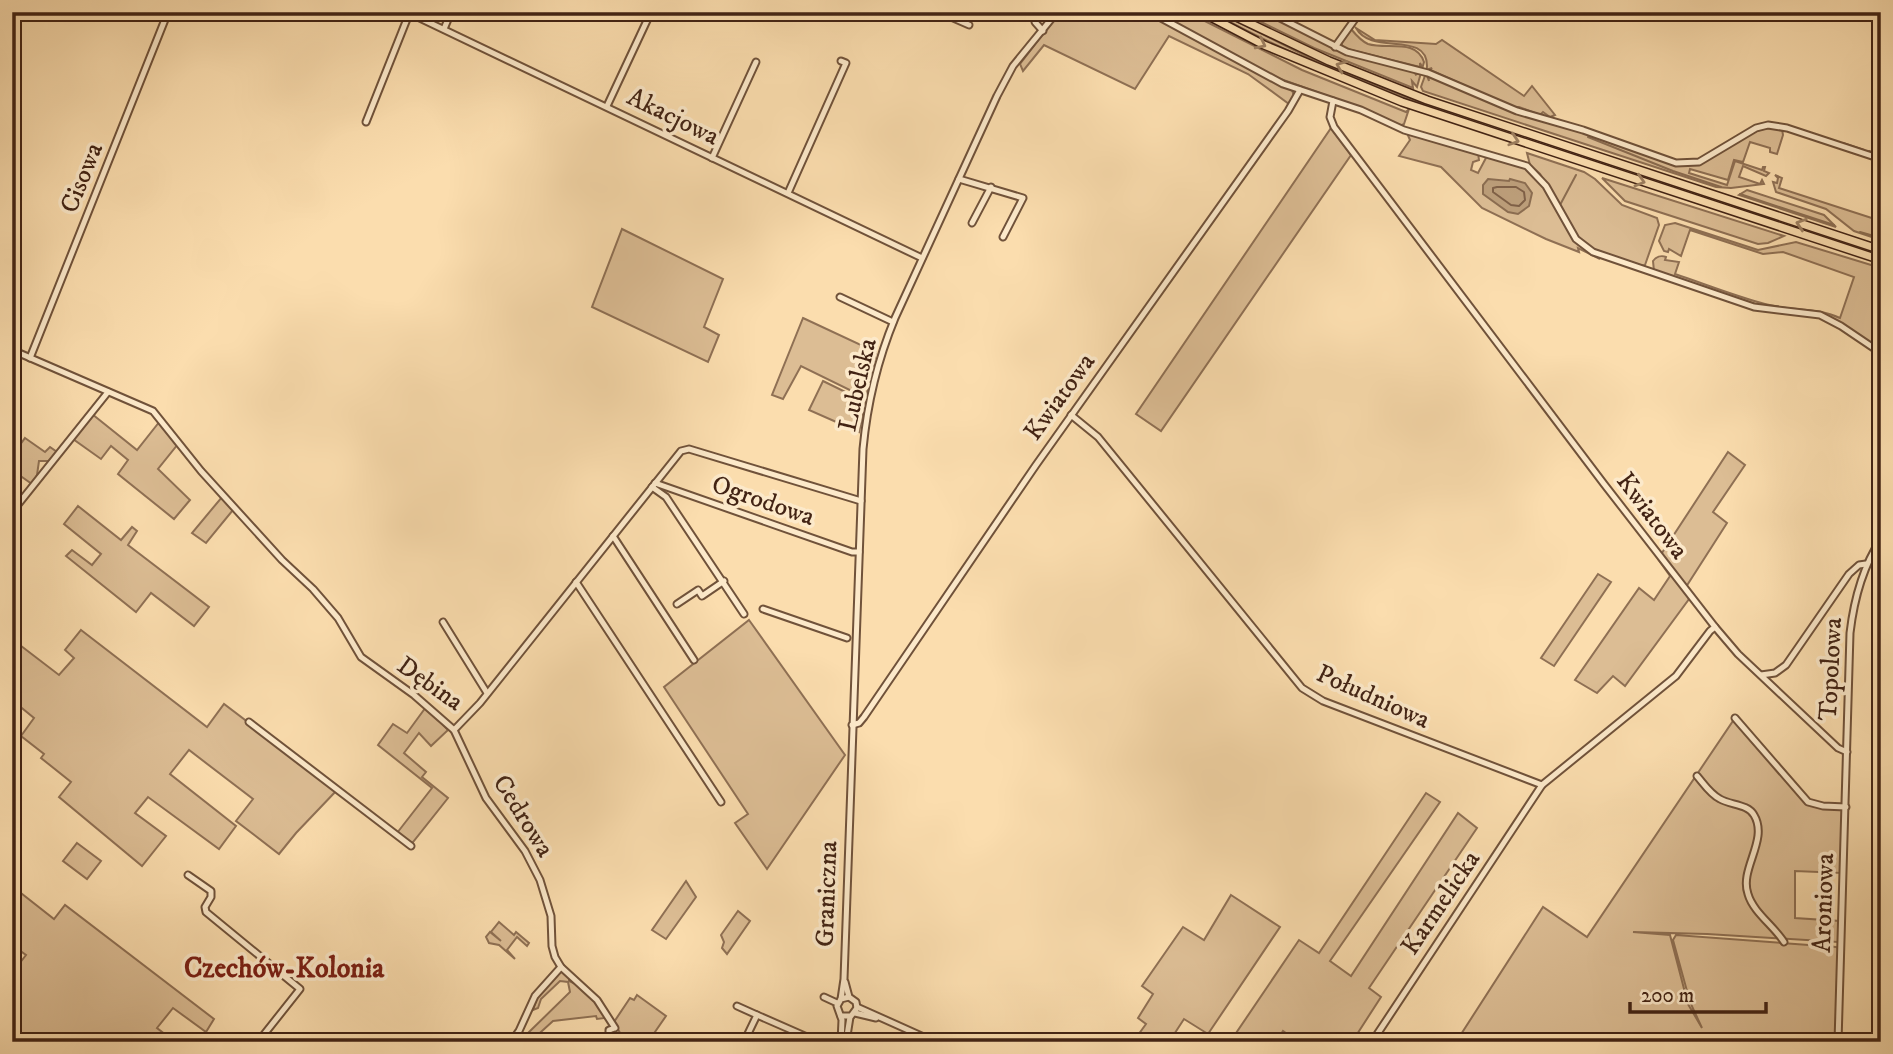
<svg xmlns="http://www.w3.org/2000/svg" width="1893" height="1054" viewBox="0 0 1893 1054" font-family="'IM FELL DW Pica',serif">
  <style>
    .green { fill: #dcbd94; stroke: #8f7054; stroke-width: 2 }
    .water { fill: #bc9e7a; stroke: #8b6d51; stroke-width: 2 }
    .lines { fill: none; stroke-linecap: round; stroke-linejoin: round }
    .shore { stroke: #7f6047; stroke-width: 2 }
    .stream { stroke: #8b6d51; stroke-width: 2 }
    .minor-casing { stroke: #70523a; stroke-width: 9 }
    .highway-casing { stroke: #422314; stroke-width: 10 }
    .minor { stroke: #fce9ca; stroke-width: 5 }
    .highway { stroke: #fbddae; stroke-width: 7 }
    .oneway { stroke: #9e8061 }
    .labels { text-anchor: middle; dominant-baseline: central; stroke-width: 7; stroke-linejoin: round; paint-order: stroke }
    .street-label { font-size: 26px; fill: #422314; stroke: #fce9ca }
    .neighbourhood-label { font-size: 28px; font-weight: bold; fill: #7a1f14; stroke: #fce9ca }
  </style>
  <rect width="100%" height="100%" fill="#fbddae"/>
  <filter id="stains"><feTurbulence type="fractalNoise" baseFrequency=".00286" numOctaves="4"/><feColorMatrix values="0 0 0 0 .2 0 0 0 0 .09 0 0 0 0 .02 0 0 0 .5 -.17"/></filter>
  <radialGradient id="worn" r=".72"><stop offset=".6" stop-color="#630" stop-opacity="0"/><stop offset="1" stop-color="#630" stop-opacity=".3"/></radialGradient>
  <g class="green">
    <path d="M1060 12H1145L1292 90 1294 96 1289 104 1248 74 1169 36 1135 89 1044 45 1023 71 1020 64Z"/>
    <path d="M1154 12H1187L1302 70 1406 112 1409 109 1404 124 1400 126 1367 110 1275 77Z"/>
    <path d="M1211 12H1218L1314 60 1403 96 1881 253V257C1772 221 1663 185 1554 149 1436 111 1320 72 1211 12Z"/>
    <path d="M1241 12H1263L1351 56 1419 72 1415 75 1419 73 1422 67 1420 63V67L1343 48 1341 42 1351 29C1356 35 1361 41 1368 44 1387 50 1416 38 1424 62L1417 87 1412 81 1413 88 1314 48Z"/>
    <path d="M1356 28 1375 40 1436 44 1442 40 1524 96 1532 86 1555 115 1550 117 1543 112 1540 115 1519 107H1513L1430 70 1432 68 1429 69 1427 76 1429 81 1428 75 1524 115 1579 131 1675 164C1716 173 1742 120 1782 129L1783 135 1777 154 1770 152V148L1750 142 1743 162 1734 160 1728 180 1690 169 1689 173 1727 185 1735 161 1762 170 1763 167H1765L1764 171 1769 173 1766 176 1743 166 1739 177 1760 184 1762 180 1764 184 1731 188 1716 187 1423 91 1421 87C1423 80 1427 73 1427 66 1427 30 1371 56 1356 28Z"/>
    <path d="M1331 128 1351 155 1161 431 1136 414Z"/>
    <path d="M1407 133 1478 153 1479 160 1473 162 1471 170 1478 173 1487 156 1521 165 1538 177 1574 239 1580 246 1600 259 1578 248 1579 252 1546 239 1482 208 1441 167 1399 156 1410 140Z"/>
    <path d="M1527 153 1584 172 1595 179 1622 205 1657 218 1659 225 1645 265 1641 266 1585 246 1577 236 1540 174 1530 165Z"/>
    <path d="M1775 175 1782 178 1779 188 1881 221V240L1854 231 1826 209 1776 192 1773 182 1777 183 1778 178Z"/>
    <path d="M1602 178 1784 236 1768 243 1758 244 1625 201Z"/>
    <path d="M1747 190 1824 215 1836 227 1739 195Z"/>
    <path d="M1675 223 1758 250 1796 242 1881 268V350L1827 316 1767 308 1654 271 1653 261C1656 257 1661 255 1666 257L1665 260 1679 262 1675 274C1705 284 1735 296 1765 304 1790 311 1816 307 1840 318L1854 277 1783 252 1763 254 1690 230 1681 256 1669 249 1668 252 1664 251 1659 241 1665 225Z"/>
    <path d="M622 229 723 279 704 327 719 335 708 362 592 307Z"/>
    <path d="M803 318 876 352 866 398 801 366 783 399 772 395Z"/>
    <path d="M823 381 866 402 859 432 809 410Z"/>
    <path d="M92 414 137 450 160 421 178 444 158 469 190 500 174 519 118 474 128 460 111 446 101 459 73 439Z"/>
    <path d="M25 438 45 452 50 447 57 452 49 461H39L37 475 32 484 12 470V456Z"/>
    <path d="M1728 452 1745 465 1713 512 1727 523 1686 587 1692 595 1625 686 1613 676 1597 693 1575 680 1639 588 1654 600 1670 576 1658 559Z"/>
    <path d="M222 497 233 510 206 543 192 533Z"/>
    <path d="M78 506 121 540 132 527 137 531 128 545 209 607 194 626 151 593 136 612 66 556 72 550 92 565 101 554 64 524Z"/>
    <path d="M1598 574 1611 582 1554 666 1541 658Z"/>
    <path d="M749 620 845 755 767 869 735 823 748 814 664 687Z"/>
    <path d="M81 630 207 727 224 704 337 790 296 833 279 854 236 821 253 799 189 750 170 774 236 826 219 849 148 797 135 813 166 836 142 866 59 797 71 782 41 758 44 754 21 736 34 718 12 700V639L59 675 74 658 65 650Z"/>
    <path d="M426 707 448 730 431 746 419 733 404 753 426 772 422 777 448 798 413 842 409 843 397 833 432 788 378 745 393 724 407 733Z"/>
    <path d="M1735 718 1804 801 1844 809 1842 873 1795 871V918L1840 921 1838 942 1707 934 1633 932 1670 935 1688 1004 1702 1028 1690 1002 1673 940 1676 935 1836 947 1839 949 1836 1042H1456L1543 907 1587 937Z"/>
    <path d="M1426 793 1440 802 1330 961 1351 976 1458 813 1477 828 1369 988 1381 997 1352 1042H1298L1283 1031 1276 1042H1230L1299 940 1319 953Z"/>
    <path d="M77 843 101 861 87 879 63 861Z"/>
    <path d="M686 881 696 897 666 939 652 930Z"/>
    <path d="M12 886 54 919 65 905 214 1019 206 1032 173 1008 157 1028 175 1042H12V1023L16 1018 12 1015V973L26 955 12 945Z"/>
    <path d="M1231 895 1280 927 1208 1034 1184 1019 1169 1042H1133L1146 1024 1138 1018 1153 994 1142 986 1183 927 1204 940Z"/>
    <path d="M738 911 750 921 727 954 722 948 724 942 721 935Z"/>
    <path d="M499 922 514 935 516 932 529 943 527 946 517 937 507 950 515 959 499 945 489 943 486 937 490 932 501 941 491 932Z"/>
    <path d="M561 971 569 976V981C583 986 600 1003 605 1018L597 1019 596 1016 553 1021 530 1042 526 1035 570 992 568 982 560 981 541 999 538 1008 533 1010 537 998Z"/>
    <path d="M637 995 666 1016 648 1042H625L614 1022 630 998 634 1000Z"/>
  </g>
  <path class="water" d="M1488 179 1509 181 1510 179 1525 183 1532 193 1529 206 1518 214 1508 212 1483 194V185Z"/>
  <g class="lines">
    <path class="shore" d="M1497 187H1516L1524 192 1525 200 1519 206 1511 205 1493 192V188Z"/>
    <g class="stream">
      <path d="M1588 137 1673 171 1721 187"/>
      <path d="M1843 143 1864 150"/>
      <path d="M1869 151 1881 155"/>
      <path d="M1740 194 1834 225"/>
      <path d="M1560 205 1576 175"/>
      <path d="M1860 232 1881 238"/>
    </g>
    <g class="minor-casing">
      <g id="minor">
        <path d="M407 12 922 258"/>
        <path d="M950 12 953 18 969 25"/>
        <path d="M1037 12 1035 22 1043 31"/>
        <path d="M1150 12 1283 84 1361 110 1404 130 1527 166 1546 186 1576 239 1593 252 1754 307 1820 315 1841 326 1881 353"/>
        <path d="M1268 12 1347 52 1428 73 1517 111 1583 130 1676 163 1699 162 1756 128 1768 125 1787 128 1881 159"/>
        <path d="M444 29 451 12"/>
        <path d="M1335 47 1360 12"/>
        <path d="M1333 101 1330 117 1334 127 1604 484 1715 627 1738 654 1838 748 1847 752"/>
        <path d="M607 106 651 12"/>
        <path d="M366 122 409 14"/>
        <path d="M712 158 756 62"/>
        <path d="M959 179 1023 198 1003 237"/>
        <path d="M788 193 846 63 841 61"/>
        <path d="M972 223 991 187"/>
        <path d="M840 297 893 322"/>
        <path d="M12 350 153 411 201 471 282 560 313 589 338 618 361 657 414 695 454 730 486 798 525 851 540 880 551 916 552 946 555 957 561 967 597 1000 615 1028"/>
        <path d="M30 358 168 12"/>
        <path d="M1071 415 1098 437 1302 688 1323 701 1542 785 1676 676 1710 631 1715 627"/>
        <path d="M655 483 852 552H859"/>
        <path d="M652 487 666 497 744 614"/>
        <path d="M12 512 108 392"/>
        <path d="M613 536 694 660"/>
        <path d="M576 582 721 802"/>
        <path d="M677 604 698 590 702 596 724 581"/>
        <path d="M763 609 847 638"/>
        <path d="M443 622 487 693"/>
        <path d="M1761 675 1775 673 1786 665 1849 574 1859 565 1866 564"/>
        <path d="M1735 718 1808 802 1823 806 1846 807"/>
        <path d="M249 722 411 846"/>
        <path d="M852 725 859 723 864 717 1036 465 1288 111 1300 90"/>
        <path d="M454 730 480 703 681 451 689 449 861 501"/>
        <path d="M1697 776C1704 784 1710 794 1720 799 1730 805 1748 804 1754 815 1769 840 1739 869 1748 894 1753 912 1774 926 1784 942"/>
        <path d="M188 875 211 891V897L205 907 206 912 300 989 258 1042"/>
        <path d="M824 997 837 1003"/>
        <path d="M841 999 844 979 863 449C867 406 878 359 895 318L997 96 1013 66 1057 12"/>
        <path d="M737 1006 757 1015"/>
        <path d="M857 1007 935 1042"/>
        <path d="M855 1013 876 1018"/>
        <path d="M841 1016H851L857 1008 856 1002 849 997 845 982"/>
        <path d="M511 1042 519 1031 535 996 561 967"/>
        <path d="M609 1042V1030L612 1029"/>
        <path d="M744 1042 757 1015 805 1036 802 1042"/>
        <path d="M841 1042 842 1020 837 1006 841 999 849 997"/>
        <path d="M846 1042 850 1017"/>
        <path d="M1372 1042 1542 785"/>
        <path d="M1838 1042 1850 633C1854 599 1862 568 1881 539"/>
      </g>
    </g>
    <g class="highway-casing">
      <g id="highway">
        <path d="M1201 12 1264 45 1402 102 1881 260"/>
        <path d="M1226 12 1329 61 1427 100 1881 250"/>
      </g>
    </g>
    <use href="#minor" class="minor"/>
    <use href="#highway" class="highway"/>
  </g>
  <defs><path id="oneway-chevron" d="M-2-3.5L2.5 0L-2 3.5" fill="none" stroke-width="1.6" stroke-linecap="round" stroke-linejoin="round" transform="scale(1.75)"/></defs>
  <g class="oneway">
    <use href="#oneway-chevron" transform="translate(1261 44) rotate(26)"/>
    <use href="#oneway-chevron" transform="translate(1341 66) rotate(-158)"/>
    <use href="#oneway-chevron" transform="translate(1514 140) rotate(18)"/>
    <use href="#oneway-chevron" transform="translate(1640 181) rotate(17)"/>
    <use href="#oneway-chevron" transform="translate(1801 224) rotate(-162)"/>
  </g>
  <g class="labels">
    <g class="street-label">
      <text transform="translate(673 117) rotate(26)">Akacjowa</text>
      <text transform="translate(82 178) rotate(-68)">Cisowa</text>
      <text transform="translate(858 385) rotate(-77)">Lubelska</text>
      <text transform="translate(1060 397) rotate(-54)">Kwiatowa</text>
      <text transform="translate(763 501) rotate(19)">Ogrodowa</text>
      <text transform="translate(1652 516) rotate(53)">Kwiatowa</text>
      <text transform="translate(1831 669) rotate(-87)">Topolowa</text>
      <text transform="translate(430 684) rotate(35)">Dębina</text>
      <text transform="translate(1373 697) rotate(24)">Południowa</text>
      <text transform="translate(523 816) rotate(58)">Cedrowa</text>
      <text transform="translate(827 894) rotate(-88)">Graniczna</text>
      <text transform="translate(1441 903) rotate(-56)">Karmelicka</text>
      <text transform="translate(1824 903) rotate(-88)">Aroniowa</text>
    </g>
    <g class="neighbourhood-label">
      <text x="284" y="968">Czechów-Kolonia</text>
    </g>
  </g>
  <rect width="1893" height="1054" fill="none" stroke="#fbddae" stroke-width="42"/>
  <rect x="14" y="14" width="1865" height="1026" fill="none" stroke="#422314" stroke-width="3.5"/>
  <rect x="21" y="21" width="1851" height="1012" fill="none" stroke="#422314" stroke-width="2"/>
  <path d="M1630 1002v10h136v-10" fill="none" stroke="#422314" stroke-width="3.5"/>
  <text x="1641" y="1002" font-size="21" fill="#422314" stroke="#fce9ca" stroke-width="5" paint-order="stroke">200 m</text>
  <rect width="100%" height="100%" filter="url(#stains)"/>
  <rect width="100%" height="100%" fill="url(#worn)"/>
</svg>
